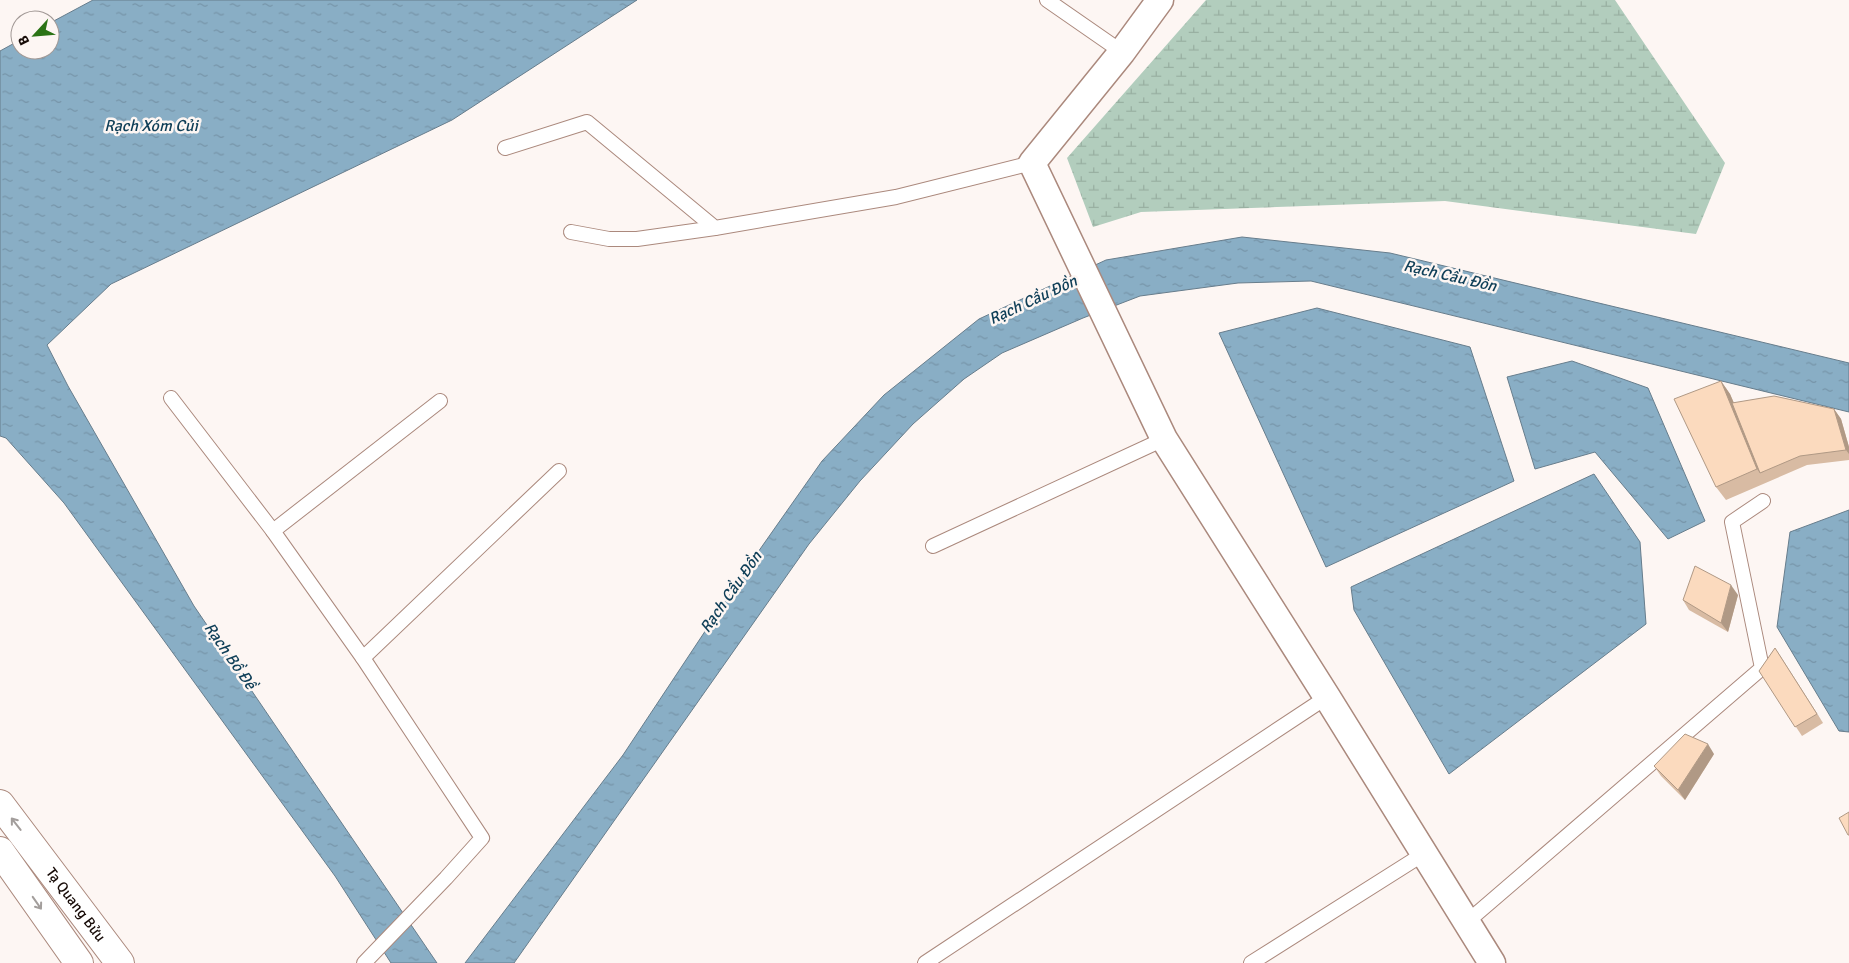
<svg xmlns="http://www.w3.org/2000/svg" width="1849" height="963" viewBox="0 0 1849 963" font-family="Signika,sans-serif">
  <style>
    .wetland { fill: url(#wetland-marsh) }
    .water { fill: url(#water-ripples); stroke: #677d8c }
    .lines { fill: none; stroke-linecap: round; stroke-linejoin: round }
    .lane-casing { stroke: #ab897d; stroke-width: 16 }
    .street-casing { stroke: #ab897d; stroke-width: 29 }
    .secondary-casing { stroke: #ab897d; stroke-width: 30 }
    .lane { stroke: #fff; stroke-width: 14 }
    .street { stroke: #fff; stroke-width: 26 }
    .secondary { stroke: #fff; stroke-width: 28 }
    .wall { fill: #d8bba3 }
    .shaded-wall { fill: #b09985 }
    .building { fill: #fbdabe; stroke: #b09985 }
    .oneway { stroke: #a39e9c }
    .labels { text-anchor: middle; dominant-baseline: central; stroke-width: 5; stroke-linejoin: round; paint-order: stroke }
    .street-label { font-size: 15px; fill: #180c08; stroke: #fdf6f3 }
    .water-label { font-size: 16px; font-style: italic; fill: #0e3e57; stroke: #fdf6f3 }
  </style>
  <defs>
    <pattern id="wetland-marsh" width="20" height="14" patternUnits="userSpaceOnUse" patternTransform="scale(1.25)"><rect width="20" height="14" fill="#b2cdbd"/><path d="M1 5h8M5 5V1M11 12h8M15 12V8" fill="none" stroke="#98afa1"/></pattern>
    <pattern id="water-ripples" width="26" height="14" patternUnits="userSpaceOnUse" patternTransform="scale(1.25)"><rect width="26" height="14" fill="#89aec5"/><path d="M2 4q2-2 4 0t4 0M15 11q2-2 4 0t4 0" fill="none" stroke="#7694a8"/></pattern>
  </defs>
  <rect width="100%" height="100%" fill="#fdf6f3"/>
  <path class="wetland" d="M1206 0H1615L1725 163 1696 234 1445 201 1141 212 1093 227 1067 158Z"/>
  <g class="water">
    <path d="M93 0H637L452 120 111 284 47 345 68 386 194 606 437 963H391L335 876 64 503 6 438 0 436V51L20 40V50H50V23Z"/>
    <path d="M1242 237 1390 253 1849 363V412L1311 281 1238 283 1140 296 1083 318 1002 353 964 379 913 424 860 481 809 544 514 963H465L623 755 751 562 822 461 884 395 979 319 1106 260Z"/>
    <path d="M1317 308 1470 347 1514 481 1326 567 1219 333Z"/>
    <path d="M1572 361 1648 388 1705 521 1668 539 1595 452 1535 469 1507 377Z"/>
    <path d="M1594 474 1640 542 1646 624 1449 774 1354 610 1351 587Z"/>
    <path d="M1849 510V732L1839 731 1777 627 1790 532Z"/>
  </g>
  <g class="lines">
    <g class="lane-casing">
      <g id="lane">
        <path d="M1047 0 1122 52"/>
        <path d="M505 148 587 122 715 228 896 197 1032 163"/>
        <path d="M571 232 609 239H637L715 228"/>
        <path d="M171 398 273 531 363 658 482 838 446 878 364 963"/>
        <path d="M273 531 440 401"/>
        <path d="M933 546 1164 439"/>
        <path d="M363 658 559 471"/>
        <path d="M1467 922 1762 668 1732 522 1763 501"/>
        <path d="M925 963 1327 697"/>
        <path d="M1251 963 1425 853"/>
      </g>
    </g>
    <g class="street-casing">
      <path id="street" d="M1160 0 1122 52 1032 163 1164 439 1327 697 1492 963"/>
    </g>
    <g class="secondary-casing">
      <g id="secondary">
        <path id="s1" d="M0 804 120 963"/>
        <path d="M0 851 79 963"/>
      </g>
    </g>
    <use href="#lane" class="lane"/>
    <use href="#street" class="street"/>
    <use href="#secondary" class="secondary"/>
  </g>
  <g class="wall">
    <path d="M1721 381 1730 394 1734 403 1834 409 1841 419 1849 447V460L1807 465 1726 500 1716 487Z"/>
    <path d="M1738 595 1728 632 1689 610 1683 600Z"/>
    <path d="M1775 648 1823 723 1802 736 1759 671Z"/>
    <path d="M1714 754 1685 800 1661 776 1654 766Z"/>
  </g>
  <g class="shaded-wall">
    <path d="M1721 381 1730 394 1763 472 1760 473 1757 469Z"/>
    <path d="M1834 409 1841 419 1849 447V454L1846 450Z"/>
    <path d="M1731 585 1738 595 1728 632 1721 623Z"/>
    <path d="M1775 648 1781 657 1823 723 1817 714Z"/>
    <path d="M1708 744 1714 754 1685 800 1678 790Z"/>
  </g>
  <g class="building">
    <path d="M1721 381 1757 469 1716 487 1674 399Z"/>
    <path d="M1774 396 1834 409 1846 450 1800 456 1760 473 1732 403Z"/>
    <path d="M1695 566 1731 585 1721 623 1683 600Z"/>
    <path d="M1775 648 1817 714 1795 727 1759 671Z"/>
    <path d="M1685 734 1708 744 1678 790 1654 766Z"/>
    <path d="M1849 812V835H1848L1839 818Z"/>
  </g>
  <defs><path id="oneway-shaft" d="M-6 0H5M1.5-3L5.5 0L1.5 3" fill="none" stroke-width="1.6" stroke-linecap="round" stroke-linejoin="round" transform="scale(1.25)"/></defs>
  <g class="oneway">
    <use href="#oneway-shaft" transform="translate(16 824) rotate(-128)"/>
    <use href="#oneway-shaft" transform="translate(37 903) rotate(55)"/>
  </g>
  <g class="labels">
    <g class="street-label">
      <text stroke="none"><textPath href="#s1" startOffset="126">Tạ Quang Bửu</textPath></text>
    </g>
    <g class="water-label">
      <text x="151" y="126">Rạch Xóm Củi</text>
      <text transform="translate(1450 276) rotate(13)">Rạch Cầu Đồn</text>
      <text transform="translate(1033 300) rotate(-25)">Rạch Cầu Đồn</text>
      <text transform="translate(731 592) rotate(-55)">Rạch Cầu Đồn</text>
      <text transform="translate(230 656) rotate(55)">Rạch Bồ Đề</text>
    </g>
  </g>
  <g transform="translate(35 35) rotate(244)"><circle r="24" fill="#fdf6f3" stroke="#a19895"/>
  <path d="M0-4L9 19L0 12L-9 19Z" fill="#2b7315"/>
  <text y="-8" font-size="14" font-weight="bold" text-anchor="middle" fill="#180c08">B</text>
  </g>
</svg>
